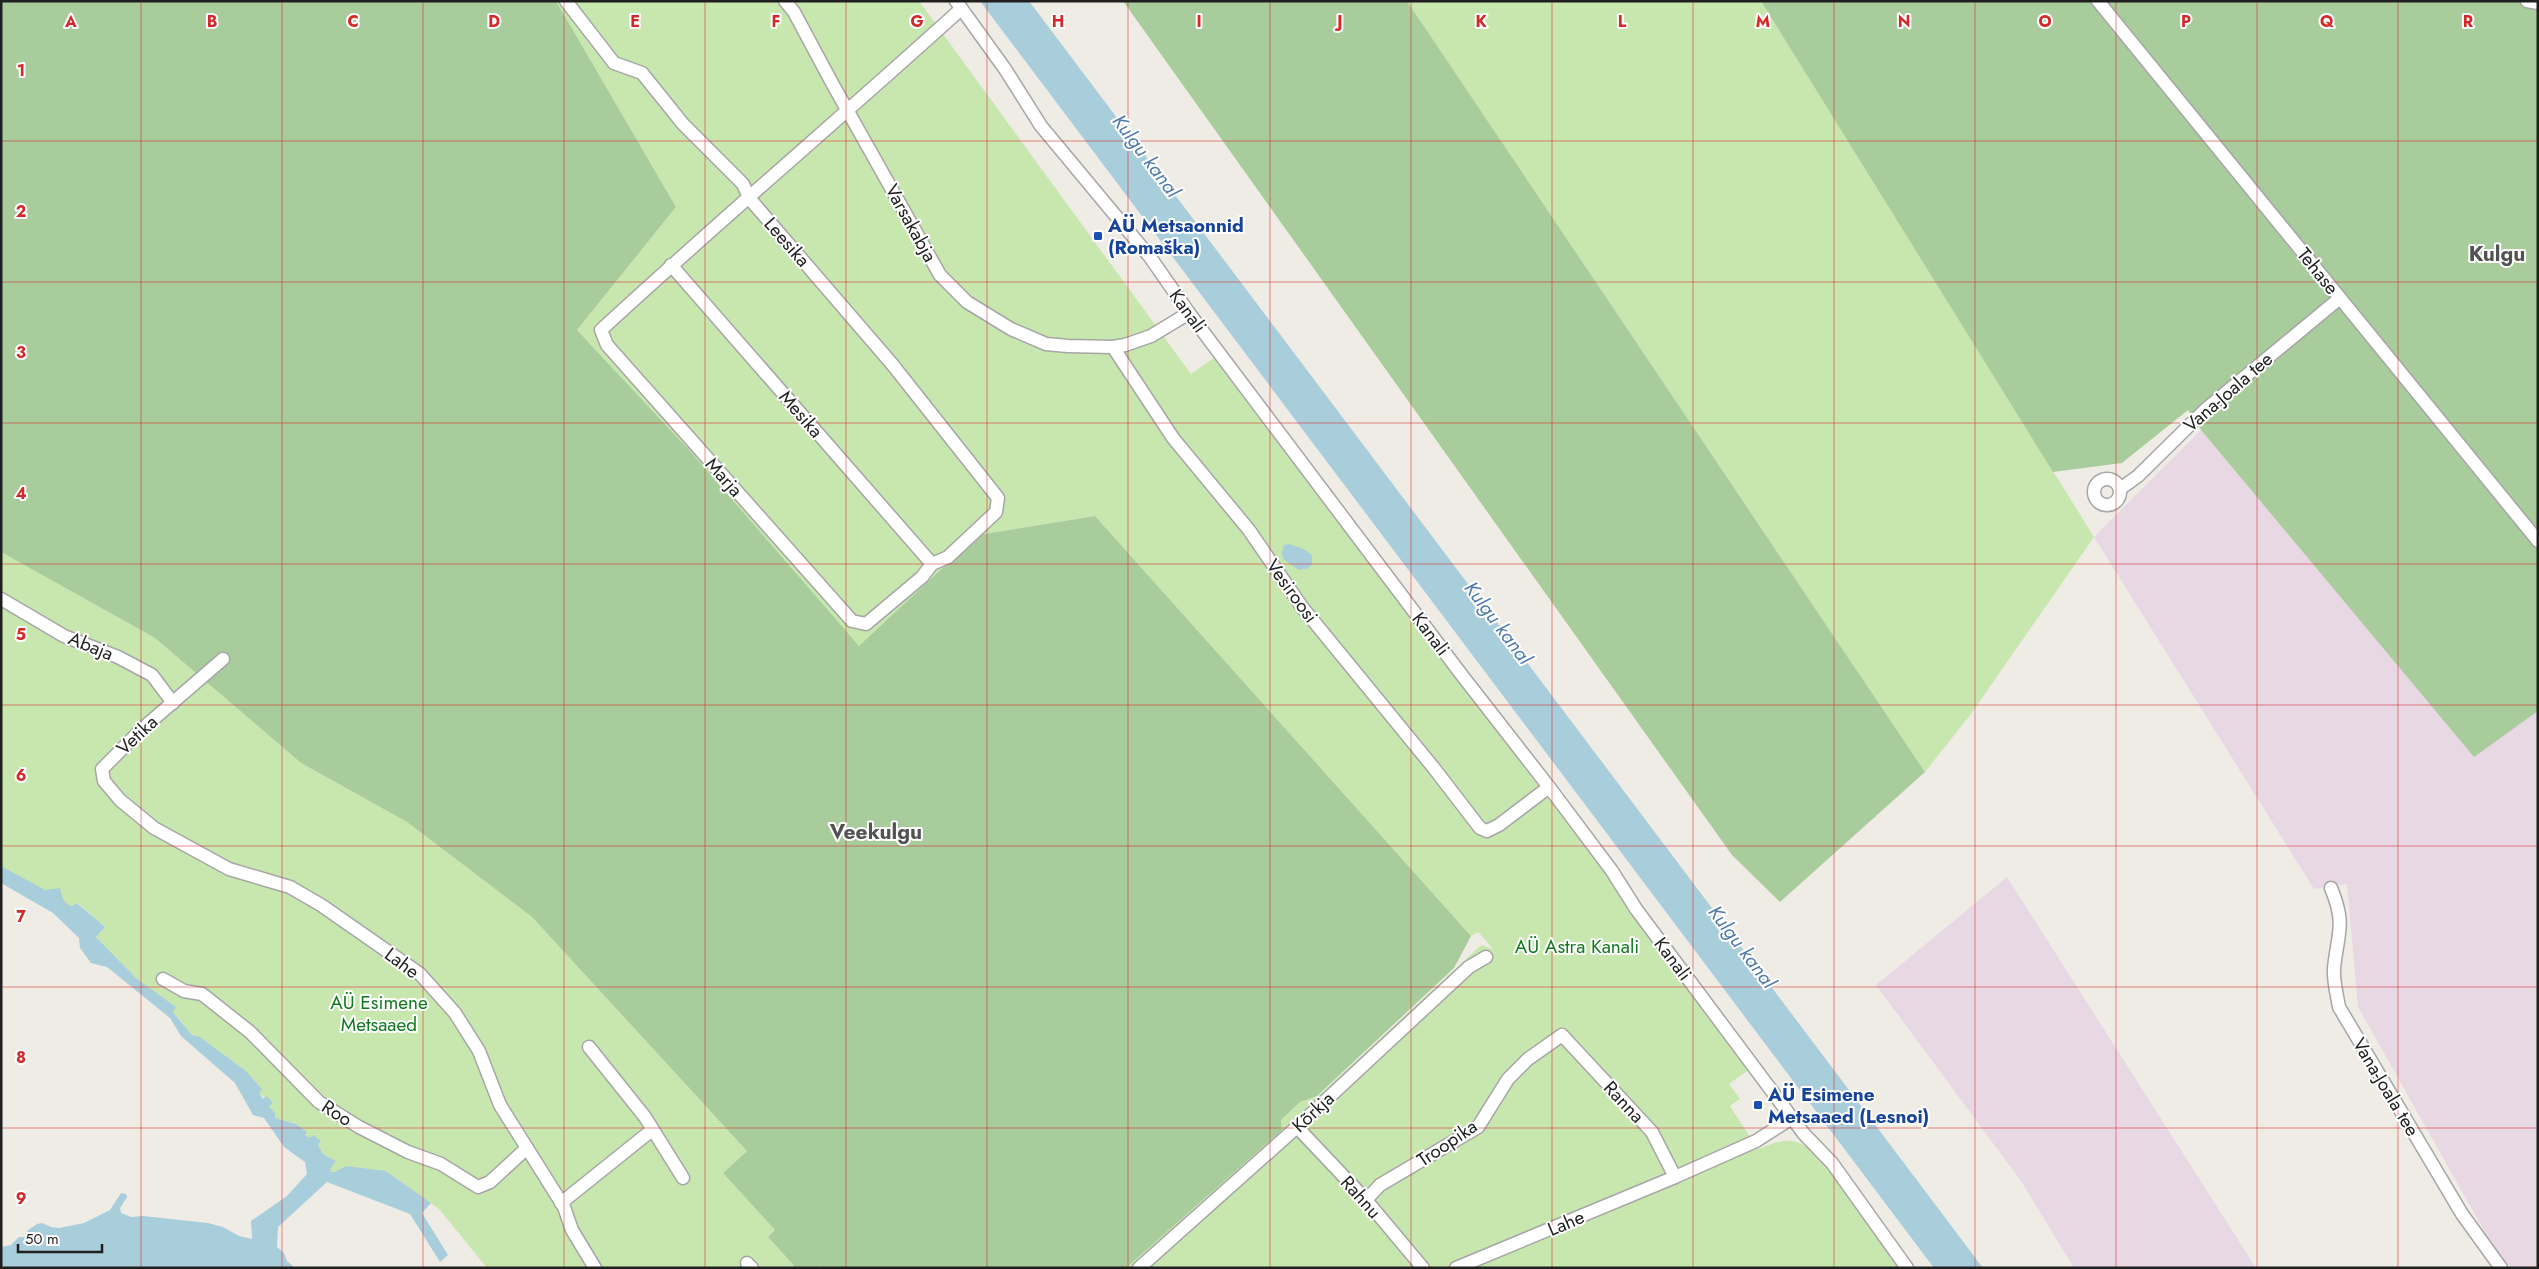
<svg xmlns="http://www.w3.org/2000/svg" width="2539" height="1269" viewBox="0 0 2539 1269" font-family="Jost,sans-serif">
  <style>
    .industrial { fill: #e8d8e4 }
    .grass { fill: #c8e7ae }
    .forest { fill: #a9cc9c }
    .water { fill: #a8cddb }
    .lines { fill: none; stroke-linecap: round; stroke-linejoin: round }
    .street-casing { stroke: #a6a6a6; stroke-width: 15 }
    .street { stroke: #fff; stroke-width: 12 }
    .grid { fill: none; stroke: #d62828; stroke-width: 1; stroke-opacity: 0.55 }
    .transit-dot { fill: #1a4fb4; stroke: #fff; stroke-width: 2 }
    .labels { text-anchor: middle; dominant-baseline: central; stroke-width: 4; stroke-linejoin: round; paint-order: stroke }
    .street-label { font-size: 19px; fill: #1f1f1f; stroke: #fff }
    .transit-label { font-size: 19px; font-weight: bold; fill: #164399; stroke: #fff; text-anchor: start }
    .park-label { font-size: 19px; fill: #11791d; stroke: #fff }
    .water-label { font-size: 20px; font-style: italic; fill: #4f79aa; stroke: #fff }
    .quarter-label { font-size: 21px; font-weight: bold; fill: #525252; stroke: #fff }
    .grid-label { font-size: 16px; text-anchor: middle; font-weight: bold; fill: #d62828; stroke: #fff; stroke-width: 4; stroke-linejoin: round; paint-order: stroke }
  </style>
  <rect width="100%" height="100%" fill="#efece5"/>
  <g class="industrial">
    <path d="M2201 430 2474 756 2538 711V1268H2511L2495 1250 2358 1007 2347 884 2314 889 2094 537Z"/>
    <path d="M2007 877 2256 1268H2074L2021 1181 1876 985Z"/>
  </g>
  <g class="grass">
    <path d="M556 1H919L1191 374 1215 357 1601 866 1750 1069 1729 1084 1740 1099 1730 1106 1758 1149C1773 1143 1787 1137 1802 1144 1826 1155 1882 1242 1900 1268H1126L1282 1130 1281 1120 1300 1102 1318 1096 1479 947 1482 945 1493 949 1478 932 1471 936 1095 516 978 535 859 647 691 452 577 330 676 207Z"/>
    <path d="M1407 1H1761L2094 537 1971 714 1925 772Z"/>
    <path d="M1 552 155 638 301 763 407 822 532 917 747 1151 723 1173 775 1230 768 1237 796 1268H487L439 1209 386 1171 331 1172 329 1169 336 1161 323 1154 318 1145 321 1141 310 1139 296 1124 275 1118 269 1107 273 1103 258 1093 262 1089 246 1071 200 1037C189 1038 182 1018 172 1012L176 1007 136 978 96 937 105 927 78 903 72 906 67 905 1 866Z"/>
  </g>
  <g class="forest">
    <path d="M1 1H556L676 207 577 330 691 452 859 646 978 535 1095 516 1471 936 1454 968 1317 1096 1300 1102 1281 1120 1282 1130 1126 1268H822L820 1266 817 1268H796L768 1237 775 1230 723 1173 747 1151 532 917 407 822 301 763 155 638 1 552Z"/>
    <path d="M1123 1H1407L1925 772 1780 902 1732 855Z"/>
    <path d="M1761 1H2538V711L2474 757 2201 430 2188 410 2122 463 2053 472Z"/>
  </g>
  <g class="water">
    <path d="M980 1H1029L1983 1268H1934Z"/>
    <path d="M1288 544 1302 548 1312 555V564L1309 568 1299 570 1283 559 1282 552 1284 545Z"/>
    <path d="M1 866 45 890 60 888C62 896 63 904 72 906L77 903 105 927 96 937 136 978 176 1007 173 1012 192 1035 200 1037 246 1071 262 1089 259 1093 263 1099 267 1096 273 1103 269 1107 275 1113V1118L296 1124 307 1132 305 1135 310 1138 313 1135 321 1141 318 1145 323 1154 336 1161 330 1169 331 1172H335L346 1166 386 1171 431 1203 422 1213 448 1255 440 1262 410 1214 327 1182 278 1227 277 1247 284 1253 287 1261 295 1268H1V1247L11 1245 19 1237H25L27 1231 37 1224 42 1223 51 1227 59 1228 84 1223 110 1210 121 1193 126 1194 127 1197 120 1208 121 1213 131 1217 143 1216 208 1223 223 1227 239 1236 252 1239 251 1221 287 1196 307 1174 305 1162 284 1147 264 1118 253 1115 235 1083 181 1036 170 1018 107 967 91 963 80 948 79 938 53 913 1 883Z"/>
  </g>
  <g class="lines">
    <g class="street-casing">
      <g id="street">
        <path d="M566 1 614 63 642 73 683 124 743 184 749 198 892 364 998 498 996 512 948 557 932 564 922 577 866 624 852 621 607 345 601 330C719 221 842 117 961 9"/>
        <path d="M785 1 794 12 832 83 940 275 967 302 1011 329 1046 344 1068 346 1113 347 1125 345 1151 336 1189 313"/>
        <path d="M956 1 1005 69 1041 126 1150 257 1189 313 1461 674 1549 787 1612 871 1636 909 1804 1134 1832 1163 1907 1268"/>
        <path d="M2098 1 2538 541"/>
        <path d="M2527 1 2538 3"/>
        <path d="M671 265 932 564"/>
        <path d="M1113 347 1173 438 1249 530 1302 607 1433 767 1480 828 1487 831 1499 825 1549 787"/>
        <circle cx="2107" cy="492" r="13"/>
        <path d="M2120 489 2138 476 2206 409 2340 298"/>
        <path d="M1 599 64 636 118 657 152 675 173 703"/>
        <path d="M223 659 142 729 102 769 104 781 120 800 154 828 229 869 290 887 321 905 420 974 455 1013 479 1051 500 1105 564 1207 572 1230 595 1268"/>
        <path d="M2331 888C2346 924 2338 932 2334 968 2333 980 2337 995 2339 1007L2462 1214 2501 1268"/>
        <path d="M163 979 184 991 202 994 250 1032 319 1102 359 1127 408 1152 441 1164 478 1187 490 1182 527 1148"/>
        <path d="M589 1047 645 1117 683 1178"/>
        <path d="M1297 1127 1366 1200 1423 1268"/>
        <path d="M1366 1200 1380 1185 1478 1127 1508 1079 1528 1059 1562 1035 1652 1132 1675 1177"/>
        <path d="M561 1203 652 1130"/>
        <path d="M747 1263 752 1268"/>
        <path d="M1139 1268 1297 1127 1469 967 1486 957"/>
        <path d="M1456 1268 1675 1177 1756 1141 1792 1118"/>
      </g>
    </g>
    <use href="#street" class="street"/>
  </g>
  <path class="grid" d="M141 1V1268M282 1V1268M423 1V1268M564 1V1268M705 1V1268M846 1V1268M987 1V1268M1128 1V1268M1270 1V1268M1411 1V1268M1552 1V1268M1693 1V1268M1834 1V1268M1975 1V1268M2116 1V1268M2257 1V1268M2398 1V1268M1 141H2538M1 282H2538M1 423H2538M1 564H2538M1 705H2538M1 846H2538M1 987H2538M1 1128H2538"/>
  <g class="transit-dot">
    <rect x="1093" y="231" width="10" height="10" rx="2.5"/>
    <rect x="1753" y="1100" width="10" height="10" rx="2.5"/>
  </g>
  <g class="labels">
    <g class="street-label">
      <text transform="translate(911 223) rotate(61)">Varsakabja</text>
      <text transform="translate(787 242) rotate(49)">Leesika</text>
      <text transform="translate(2318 271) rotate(51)">Tehase</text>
      <text transform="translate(1188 311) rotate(54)">Kanali</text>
      <text transform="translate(2228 392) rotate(-41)">Vana-Joala tee</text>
      <text transform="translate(801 414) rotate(49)">Mesika</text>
      <text transform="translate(724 477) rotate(48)">Marja</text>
      <text transform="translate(1292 591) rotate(54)">Vesiroosi</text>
      <text transform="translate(1431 634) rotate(53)">Kanali</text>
      <text transform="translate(91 646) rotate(22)">Abaja</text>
      <text transform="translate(137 735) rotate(-43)">Vetika</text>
      <text transform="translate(1673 959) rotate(53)">Kanali</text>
      <text transform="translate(402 963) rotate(37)">Lahe</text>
      <text transform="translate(2386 1087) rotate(59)">Vana-Joala tee</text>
      <text transform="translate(1624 1102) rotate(47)">Ranna</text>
      <text transform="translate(1313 1112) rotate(-43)">Kõrkja</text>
      <text transform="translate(337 1113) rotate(33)">Roo</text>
      <text transform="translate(1447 1143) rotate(-34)">Troopika</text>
      <text transform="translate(1361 1197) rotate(48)">Rahnu</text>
      <text transform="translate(1566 1223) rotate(-23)">Lahe</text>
    </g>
    <g class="transit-label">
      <text x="1108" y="225">AÜ Metsaonnid<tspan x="1108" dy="22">(Romaška)</tspan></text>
      <text x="1768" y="1094">AÜ Esimene<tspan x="1768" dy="22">Metsaaed (Lesnoi)</tspan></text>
    </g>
    <g class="park-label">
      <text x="1577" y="946">AÜ Astra Kanali</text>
      <text x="379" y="1002">AÜ Esimene<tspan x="379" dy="22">Metsaaed</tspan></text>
    </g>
    <g class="water-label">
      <text transform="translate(1146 156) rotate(53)">Kulgu kanal</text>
      <text transform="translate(1498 623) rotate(53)">Kulgu kanal</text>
      <text transform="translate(1742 947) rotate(53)">Kulgu kanal</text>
    </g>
    <g class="quarter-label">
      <text x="2497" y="254">Kulgu</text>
      <text x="876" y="832">Veekulgu</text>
    </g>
  </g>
  <g class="grid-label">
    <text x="71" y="27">A</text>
    <text x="212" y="27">B</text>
    <text x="353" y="27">C</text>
    <text x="494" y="27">D</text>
    <text x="635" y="27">E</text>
    <text x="776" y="27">F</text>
    <text x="917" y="27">G</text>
    <text x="1058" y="27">H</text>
    <text x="1199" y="27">I</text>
    <text x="1340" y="27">J</text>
    <text x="1481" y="27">K</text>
    <text x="1622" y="27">L</text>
    <text x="1763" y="27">M</text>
    <text x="1904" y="27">N</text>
    <text x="2045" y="27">O</text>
    <text x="2186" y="27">P</text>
    <text x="2327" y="27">Q</text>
    <text x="2468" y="27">R</text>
    <text x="21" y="76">1</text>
    <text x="21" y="217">2</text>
    <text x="21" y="358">3</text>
    <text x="21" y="499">4</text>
    <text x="21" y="640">5</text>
    <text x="21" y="781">6</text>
    <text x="21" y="922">7</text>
    <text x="21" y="1063">8</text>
    <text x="21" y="1204">9</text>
  </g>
  <rect width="2539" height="1269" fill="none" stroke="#1f1f1f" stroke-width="5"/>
  <path d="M18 1244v8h84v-8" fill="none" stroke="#1f1f1f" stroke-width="2.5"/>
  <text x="25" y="1244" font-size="15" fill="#1f1f1f" stroke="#ffffff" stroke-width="4" paint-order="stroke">50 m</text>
</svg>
